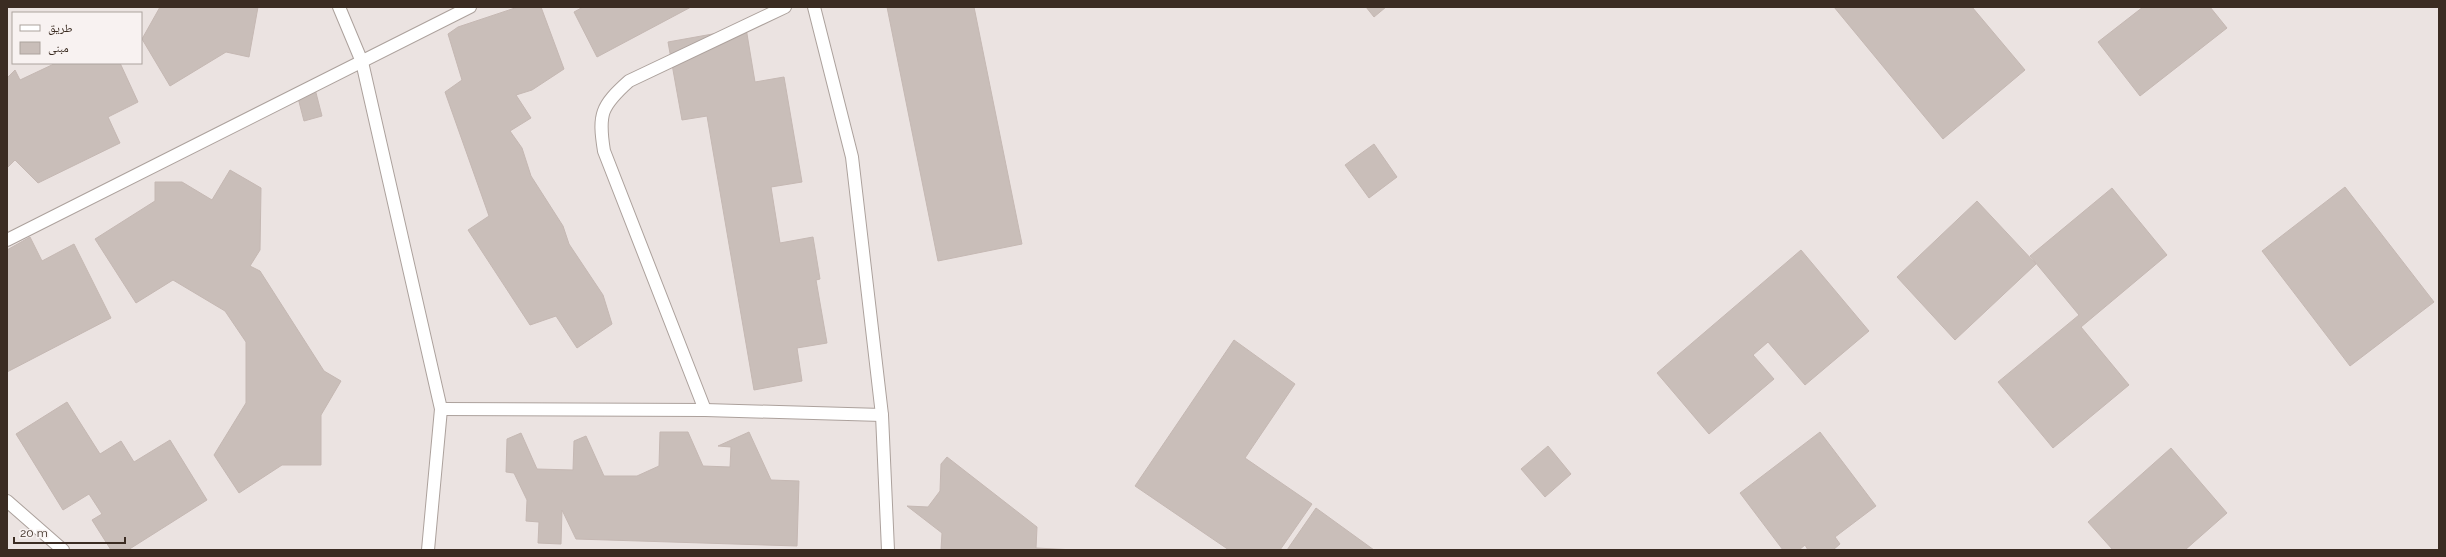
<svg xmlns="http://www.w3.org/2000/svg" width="2446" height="557" viewBox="0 0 2446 557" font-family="Raleway,'Noto Naskh Arabic',sans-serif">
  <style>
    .building { fill: #c9beb9; stroke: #c5b8b3 }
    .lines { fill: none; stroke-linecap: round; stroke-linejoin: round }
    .street-casing { stroke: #aca19c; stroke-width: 14 }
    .street { stroke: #fff; stroke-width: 12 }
  </style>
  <rect width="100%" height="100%" fill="#ebe3e1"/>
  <g class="building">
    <path d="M160 7H258L249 57 226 52 170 86 142 39Z"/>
    <path d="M518 7H541L564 69 532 90 516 95 531 118 510 131 522 148 531 176 563 226 569 244 603 295 612 324 577 348 556 316 530 325 468 230 489 216 445 92 462 80 448 34 458 27Z"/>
    <path d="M583 7H691L597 57 574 12Z"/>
    <path d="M887 7H974L1022 244 938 261Z"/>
    <path d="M1366 7H1386L1374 17Z"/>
    <path d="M1834 7H1972L2025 70 1943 139Z"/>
    <path d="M2143 7H2210L2227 28 2140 96 2098 42Z"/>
    <path d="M746 28 755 82 784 77 802 182 771 187 780 243 813 237 820 279 816 280 827 343 797 348 802 381 754 390 707 116 682 120 668 42Z"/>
    <path d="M56 63H120L138 102 108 117 120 143 38 183 15 160 7 168V78L15 70 20 80Z"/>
    <path d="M315 89 322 116 304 121 297 94Z"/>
    <path d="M1374 144 1397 177 1369 198 1345 165Z"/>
    <path d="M230 170 261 188 260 250 250 266 260 271 324 371 341 381 321 415V465H282L239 493 214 455 246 403V342L225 311 173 280 136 303 95 239 155 201V182H182L212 200Z"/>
    <path d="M2345 187 2434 302 2350 366 2262 251Z"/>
    <path d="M2112 188 2167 255 2081 327 2129 385 2053 448 1998 382 2079 315 2030 256Z"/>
    <path d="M1977 201 2036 264 1955 340 1897 277Z"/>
    <path d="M30 237 42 261 74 244 111 318 7 372V250Z"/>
    <path d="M1801 250 1869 331 1805 385 1768 342 1753 355 1774 379 1709 434 1657 373Z"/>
    <path d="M1234 340 1295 384 1245 458 1312 504 1280 550H1229L1135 486Z"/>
    <path d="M67 402 100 454 121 441 134 462 170 440 207 500 128 550H111L92 520 102 514 89 494 63 510 16 434Z"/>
    <path d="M660 432H688L703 466 730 467 731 447 718 446 749 432 771 480 799 481 797 546 576 539 562 510 561 544 538 543 539 522 526 521 527 500 514 473 506 472 507 439 521 433 537 469 573 470 574 441 586 436 604 476H637L659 466Z"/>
    <path d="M1820 432 1876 506 1835 537 1840 544 1833 550H1808L1805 545 1799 550H1783L1740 493Z"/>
    <path d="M1548 446 1571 474 1545 497 1521 469Z"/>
    <path d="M2171 448 2227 513 2185 550H2113L2088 522Z"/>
    <path d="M947 457 1037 527 1036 548 1075 550H941L942 533 907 506 928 507 940 491 941 464Z"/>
    <path d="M1316 508 1374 550H1287Z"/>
  </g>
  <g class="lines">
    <g class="street-casing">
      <g id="street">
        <path d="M339 7 362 62 441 409 428 550"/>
        <path d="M814 7 852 157 882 415 888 550"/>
        <path d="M7 240 470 7"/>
        <path d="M441 409 705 410 882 415"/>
        <path d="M705 410 604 151C598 114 601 106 629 81L785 7"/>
        <path d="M7 501 63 550"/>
      </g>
    </g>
    <use href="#street" class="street"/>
  </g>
  <rect width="2446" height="557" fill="none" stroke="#3b2c22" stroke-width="16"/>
  <rect x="12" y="12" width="130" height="52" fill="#f8f2f1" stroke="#aca39e"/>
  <rect x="20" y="25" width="20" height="6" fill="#ffffff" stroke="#aca39e"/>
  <text x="48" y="32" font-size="12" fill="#3b2c22">طريق</text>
  <rect x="20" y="42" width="20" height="12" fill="#c9beb9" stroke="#aca39e"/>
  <text x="48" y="52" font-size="12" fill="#3b2c22">مبنى</text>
  <path d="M14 537v6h111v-6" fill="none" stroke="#3b2c22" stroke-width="2"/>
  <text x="20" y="537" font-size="12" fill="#3b2c22" stroke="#f8f2f1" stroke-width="3" paint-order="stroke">20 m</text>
</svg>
